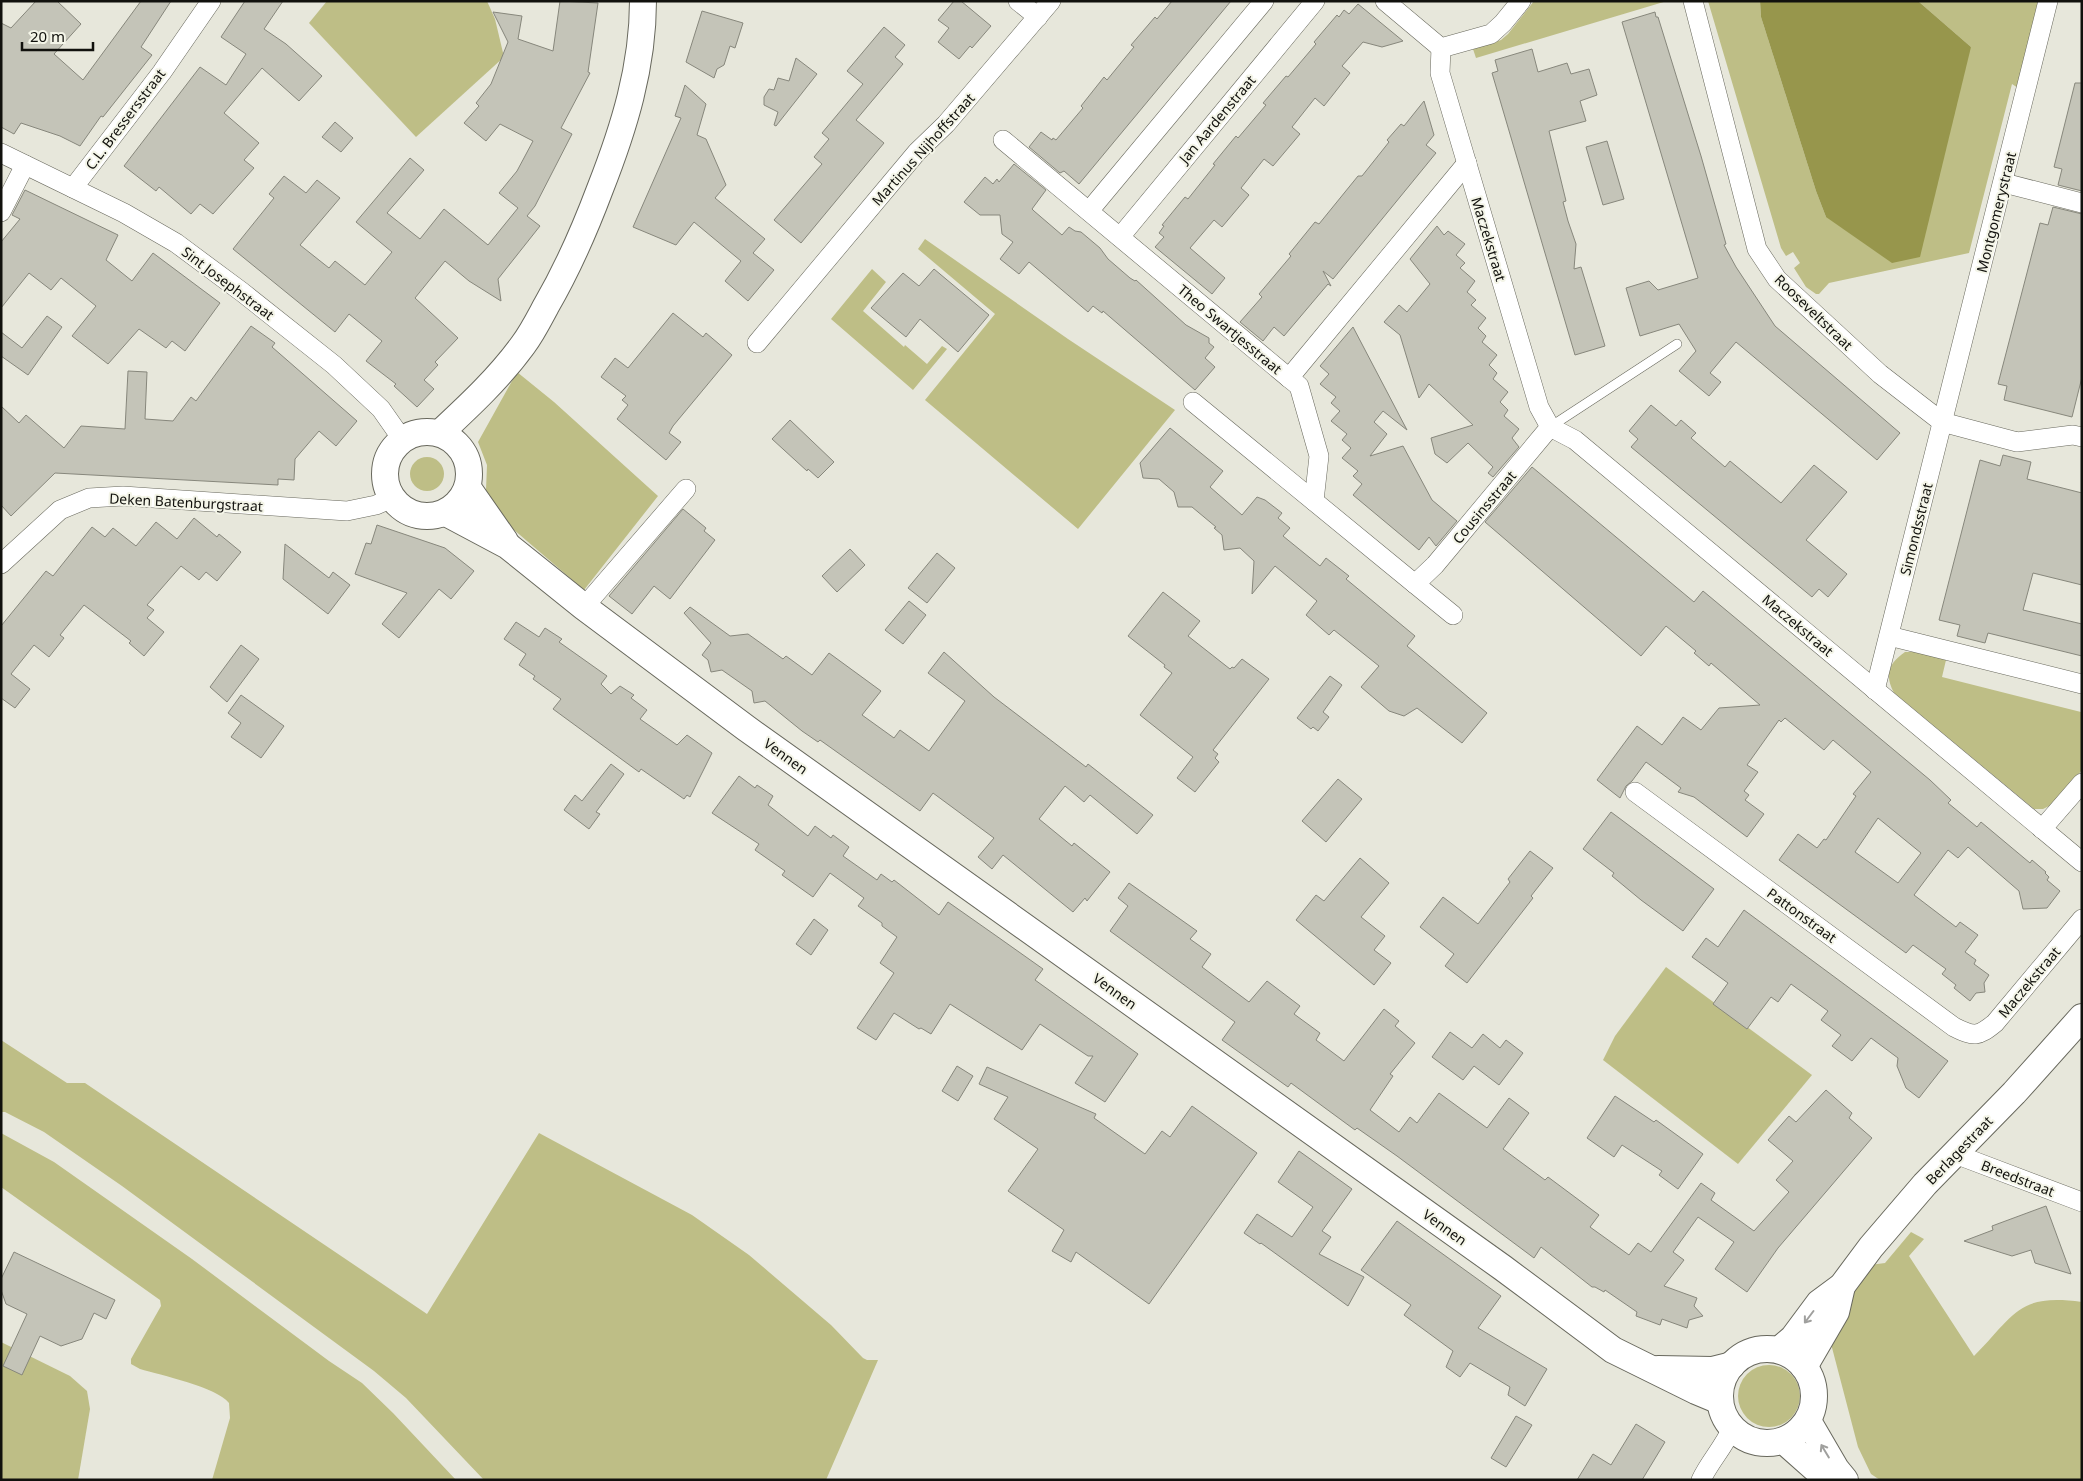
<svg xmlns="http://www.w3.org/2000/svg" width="2083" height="1481" viewBox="0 0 2083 1481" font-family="'Noto Sans',sans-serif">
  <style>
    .green { fill: #bebe86 }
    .water { fill: #97964c }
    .building { fill: #c4c4b8; stroke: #87877c; fill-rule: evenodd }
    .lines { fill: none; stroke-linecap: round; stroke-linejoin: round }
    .lane-casing { stroke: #68685d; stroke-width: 10 }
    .street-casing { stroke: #68685d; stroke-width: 20 }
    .secondary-casing { stroke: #68685d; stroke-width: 28 }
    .lane { stroke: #fff; stroke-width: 9 }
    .street { stroke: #fff; stroke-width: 19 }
    .secondary { stroke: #fff; stroke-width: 26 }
    .oneway { stroke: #a0a09e }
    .labels { text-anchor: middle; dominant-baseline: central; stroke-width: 4; stroke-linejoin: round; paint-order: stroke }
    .street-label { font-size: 14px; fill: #11110d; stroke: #f4f5e8 }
  </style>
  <rect width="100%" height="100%" fill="#e7e7db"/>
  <g class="green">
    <path d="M327 1H487L495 19 504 57 416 137 309 23Z"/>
    <path d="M1534 1H1667L1476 58 1473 49 1501 40 1508 34Z"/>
    <path d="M1708 1H1760L1761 17 1816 191 1826 217 1971 47 1918 1H2040L2018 88 2012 84 1969 253 1829 283 1819 294H1816L1806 287 1794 268 1800 263 1793 252 1786 256 1781 248Z"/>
    <path d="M925 239 1068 339 1175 410 1078 529 925 400 995 314 918 249Z"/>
    <path d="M872 269 886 282 863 311 904 347 905 345 927 364 942 346 947 349 913 390 831 319Z"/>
    <path d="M517 372 554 402 658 496 584 590 513 529 494 507 486 490 487 465 478 442Z"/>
    <circle cx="427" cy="474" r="17"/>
    <path d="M1905 652H1915L1946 660 1942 677 2081 712 2082 710V770L2053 804 2043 809H2034L1894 693C1884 674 1889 663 1905 652Z"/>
    <path d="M1666 967 1812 1075 1738 1164 1603 1060 1615 1036Z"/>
    <path d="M1 1040 67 1083H85L427 1314 539 1133 692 1215 749 1255 831 1325 863 1358 867 1360H878L826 1480H484L406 1398 374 1371 122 1186 44 1132 5 1112H1Z"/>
    <path d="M1 1133 54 1162 192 1259 329 1361 362 1383 393 1413 456 1480H212L230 1418 229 1403C217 1387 160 1375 140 1369L131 1364V1359L161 1306 160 1300 1 1187Z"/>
    <path d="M1911 1232 1924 1239 1909 1256 1974 1356C2015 1315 2017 1293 2082 1302V1480H1880L1871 1474 1858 1447 1830 1340 1856 1286 1870 1265 1885 1263Z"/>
    <path d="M1 1342 70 1376 87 1391 90 1409 78 1480H1Z"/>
    <circle cx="1769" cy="1396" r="31"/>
  </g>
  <path class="water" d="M1760 1H1918L1971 47 1920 257 1892 263 1826 217 1816 191 1761 17Z"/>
  <g class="building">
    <path d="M36 1H57L81 24 54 54 83 80 141 1H171L141 47 152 55 103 117 101 116 80 146 60 136 21 123 14 134 1 127V23L11 28Z"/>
    <path d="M245 1H283L264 29 286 44 322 76 299 101 262 68 224 113 259 143 244 160 254 168 213 214 200 204 191 214 159 187 156 191 124 166 200 67 226 85 246 54 221 37Z"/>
    <path d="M560 1 598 3 588 72 590 73 561 128 572 134 535 206 527 216 540 226 498 279 501 301 469 281 445 261 415 298 458 338 435 362 438 365 424 380 434 389 417 407 394 386 396 384 366 361 382 341 349 314 335 332 233 249 274 198 269 194 284 176 306 193 317 180 340 198 300 245 329 268 335 261 365 285 392 252 356 222 410 158 424 170 387 213 420 239 444 209 488 245 518 208 499 193 517 171 533 141 500 124 486 141 464 123 479 106 476 103 491 84 508 42 493 12 522 16 518 39 553 51Z"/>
    <path d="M954 1H961L991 26 972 48 970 46 959 59 938 42 949 28 938 20Z"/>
    <path d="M1172 1H1231L1079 184 1064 171 1060 173 1029 147 1041 132 1052 140 1053 138 1056 140 1083 108 1081 106 1104 77 1107 80 1134 47 1131 45 1155 17 1157 19Z"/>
    <path d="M1358 4 1403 41 1382 47 1363 42 1342 66 1350 73 1332 96 1324 106 1315 98 1292 127 1300 134 1273 166 1264 159 1241 188 1249 195 1222 227 1214 220 1190 248 1225 278 1212 294 1155 247 1164 237 1159 233 1164 226 1162 225 1185 197 1188 199 1215 165 1213 164 1236 136 1238 138 1266 105 1263 103 1286 76 1288 77 1316 44 1314 42 1337 15 1339 17 1344 10 1349 14Z"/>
    <path d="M702 11 743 23 735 48 730 46 724 65 717 69 714 78 686 62Z"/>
    <path d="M1655 12 1656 17H1658L1701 156 1726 244 1724 245 1736 267 1775 326 1900 433 1877 460 1736 342 1710 373 1721 382 1709 396 1679 371 1696 351 1679 324 1640 336 1626 288 1649 281 1658 290 1698 278 1622 22Z"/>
    <path d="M884 27 905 45 895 57 903 64 856 120 884 143 801 243 774 220 822 164 814 157 829 139 822 133 863 84 847 71Z"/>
    <path d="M1532 49 1538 72 1567 63 1571 74 1589 69 1597 95 1580 101 1586 121 1549 131 1566 201 1563 202 1568 221 1576 244 1574 269 1581 267 1605 346 1575 355 1492 73 1498 71 1495 60Z"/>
    <path d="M796 58 817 74 776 126 774 125 778 112 764 105V97L769 89 774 90 778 78 789 81Z"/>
    <path d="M2075 83H2082V191L2058 185 2062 169 2054 167Z"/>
    <path d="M685 85 706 104 697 135 706 139 726 185 715 198 765 239 753 253 774 270 748 301 725 281 741 261 694 222 676 245 633 227 681 118 675 116Z"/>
    <path d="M1424 101 1434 135 1426 145 1436 153 1333 279 1323 271 1331 286 1328 284 1284 336 1274 327 1263 341 1240 322 1262 297 1259 294 1291 256 1289 254 1315 222 1319 224 1358 176H1362L1389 142 1387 140 1401 124 1404 126Z"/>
    <path d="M335 122 353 138 341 152 322 137Z"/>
    <path d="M1607 141 1624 199 1603 205 1586 147Z"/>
    <path d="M1014 164 1046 190 1032 209 1034 211 1062 235 1069 227 1075 231 1081 232 1100 248 1108 259 1130 278 1135 281 1136 280 1186 325 1209 338V343L1214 347 1205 358 1215 367 1195 390 1103 311 1102 313 1093 306 1088 312 1029 262 1019 274 1000 259 1013 242 1002 234 1000 215H980L964 202 985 177 993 184 997 179 999 182Z"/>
    <path d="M25 190 118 235 106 260 132 281 153 253 220 303 185 351 172 341 166 348 139 329 108 364 72 336 96 306 61 278 51 290 29 273 1 308V242L20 219 12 215Z"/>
    <path d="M2053 207 2082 214V377L2072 417 2004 400 2007 386 1998 384 2040 223 2048 225Z"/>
    <path d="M1437 226 1444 235 1448 231 1465 244 1456 255 1465 263 1460 268 1475 281 1467 292 1476 300 1471 305 1486 318 1478 328 1486 336 1482 342 1497 355 1489 365 1497 373 1493 379 1508 392 1500 402 1508 410 1504 416 1519 429 1512 438 1519 447 1493 477 1488 473 1493 467 1468 443 1447 463 1435 454 1431 438 1473 425 1429 384 1419 398 1400 335 1384 322 1399 305 1407 312 1430 284 1410 259Z"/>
    <path d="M934 269 989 315 958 352 920 319 906 337 871 308 903 273 919 286Z"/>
    <path d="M673 313 703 337 706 333 732 355 673 426 669 433 681 442 666 460 617 419 628 405 622 400 626 396 601 377 615 358 628 368Z"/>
    <path d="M47 316 62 327 28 375 1 356V332L22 348Z"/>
    <path d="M251 326 275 343 272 347 357 421 336 446 319 431 295 459 294 480 278 479V485L55 473 11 516 1 505V406L19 423 26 415 64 448 81 426 125 429 128 371 147 372 145 419 173 421 191 397 196 401Z"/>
    <path d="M1353 327 1407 430 1383 411 1374 422 1387 434 1370 456 1403 446 1432 500 1457 521 1436 546 1429 537 1419 550 1353 495 1362 484 1353 476 1358 471 1342 458 1351 448 1342 440 1347 434 1331 421 1340 411 1331 403 1336 397 1320 384 1329 374 1320 366Z"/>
    <path d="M1651 405 1676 426 1681 420 1696 433 1691 438 1725 467 1730 461 1781 503 1814 465 1847 492 1806 540 1847 574 1828 597 1819 589 1812 597 1631 447 1638 439 1629 431Z"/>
    <path d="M790 420 834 462 818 478 808 469 807 471 772 439Z"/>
    <path d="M1170 428 1223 471 1210 487 1242 515 1257 497 1265 500 1282 513 1278 518 1290 528 1283 536 1320 566 1326 558 1349 576 1346 579 1415 636 1407 646 1487 713 1462 743 1417 708 1404 716 1389 711 1361 687 1379 666 1334 630 1329 635 1306 615 1317 601 1275 566 1252 594 1254 561 1240 548 1224 550 1222 535 1214 528 1216 527 1192 507H1178L1174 492 1159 479 1143 478 1140 463Z"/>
    <path d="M2003 455 2031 462 2027 479 2082 493V585L2033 573 2023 610 2082 624V656L1988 633 1985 643 1957 636 1960 625 1939 620 1980 460 2000 466Z"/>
    <path d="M1532 467 1694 602 1703 591 1930 780 1951 800 1948 803 1977 827 1981 822 2030 863 2032 860 2046 872 2045 873 2049 877 2047 880 2060 891 2047 908 2023 909 2019 891 1968 847 1958 858 1948 850 1914 895 1956 927 1960 922 1978 935 1965 952 1976 960 1974 964 1989 975 1984 983 1985 992 1976 993 1970 1001 1954 988 1956 985 1942 974 1946 969 1913 945 1906 953 1779 860 1798 834 1817 848 1824 839 1826 840 1856 796 1853 794 1871 772 1833 740 1824 750 1785 718 1781 722 1779 720 1747 765 1758 772 1744 791 1749 795 1745 800 1764 814 1747 837 1694 797 1678 792 1681 788 1646 762 1632 781 1626 786 1620 798 1597 780 1637 726 1662 745 1683 717 1701 730 1719 708 1760 705 1711 663 1709 666 1694 653 1696 651 1666 626 1641 656 1485 522ZM1878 818 1921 853 1898 883 1855 852Z"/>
    <path d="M683 509 706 528 704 531 715 540 670 599 654 586 632 614 609 596Z"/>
    <path d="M194 518 217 537 219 534 241 552 217 581 206 572 199 580 181 566 147 605 154 610 147 618 164 632 144 656 129 643 131 641 84 605 60 635 64 638 49 657 34 645 11 674 30 689 15 708 1 698V626L46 571 53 576 92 527 105 537 113 528 136 546 156 522 177 539Z"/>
    <path d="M377 525 445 548 474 571 451 599 439 589 399 638 382 624 407 593 355 574 366 543 371 544Z"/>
    <path d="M285 544 329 578 333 572 350 585 328 614 283 579Z"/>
    <path d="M850 549 865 565 837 592 822 576Z"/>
    <path d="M937 553 955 568 927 603 908 588Z"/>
    <path d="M1163 592 1200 621 1188 636 1230 669 1232 667 1234 668 1242 659 1269 679 1213 750 1218 754 1215 758 1219 762 1195 792 1177 778 1193 757 1140 715 1172 673 1164 667 1165 665 1128 636Z"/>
    <path d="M909 601 926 615 903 644 885 630Z"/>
    <path d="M690 607 730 636 748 634 783 659 786 656 812 675 829 653 881 691 862 715 894 738 900 730 929 751 965 701 928 673 944 652 994 697 1086 767 1088 764 1153 815 1137 834 1090 795 1084 802 1065 786 1039 819 1072 846 1074 843 1110 872 1087 901 1085 898 1073 912 1003 855 992 869 978 857 994 838 933 793 920 811 820 740 818 742 802 731 765 701 754 703 752 691 722 670 711 672 708 660 702 655 711 643 684 613Z"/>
    <path d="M516 622 539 637 545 628 562 639 559 642 607 676 601 684 611 694 620 686 634 695 631 698 647 710 640 719 677 745 687 735 712 753 690 797 687 795 684 799 641 769 639 772 553 709 561 699 533 679 535 676 519 665 526 654 504 639Z"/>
    <path d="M241 645 259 659 227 702 210 687Z"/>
    <path d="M1330 676 1342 685 1323 712 1329 717 1318 731 1313 727 1311 729 1297 718Z"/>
    <path d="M241 695 284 726 261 758 231 737 241 723 228 713Z"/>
    <path d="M611 764 624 774 596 812 600 814 589 829 564 810 575 795 582 801Z"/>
    <path d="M739 776 755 788 757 785 773 796 768 805 808 836 815 826 831 838 833 835 849 847 843 856 877 880 881 874 892 882 894 880 939 915 948 902 995 935 1043 969 1035 980 1138 1054 1105 1102 1075 1083 1093 1056H1088L1040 1024 1022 1050 950 1004 931 1034 921 1028 919 1029 894 1013 876 1040 857 1028 894 973 880 963 897 937 882 926V923L858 906 864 898 830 873 813 897 782 875 785 871 755 850 759 844 712 813Z"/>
    <path d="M1338 779 1362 799 1326 842 1302 821Z"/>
    <path d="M1611 812 1714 889 1683 931 1641 900 1612 876 1614 873 1583 849Z"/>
    <path d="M1530 851 1553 868 1531 896 1533 898 1467 983 1445 966 1454 954 1420 927 1443 897 1478 924 1510 882 1508 879Z"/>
    <path d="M1360 858 1389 883 1361 917 1385 936 1374 950 1391 963 1374 985 1296 920 1316 895 1324 901Z"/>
    <path d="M1129 883 1197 931 1190 939 1211 954 1202 967 1249 1002 1267 981 1300 1006 1294 1014 1320 1033 1316 1040 1344 1061 1384 1009 1399 1021 1395 1026 1415 1043 1390 1074 1393 1076 1370 1110 1399 1132 1410 1117 1417 1123 1439 1093 1487 1128 1509 1098 1529 1113 1503 1149 1545 1180 1548 1177 1599 1215 1590 1227 1629 1255 1638 1243 1651 1252 1701 1183 1715 1193 1711 1200 1754 1231 1789 1192 1776 1180 1793 1161 1768 1140 1789 1116 1796 1122 1826 1090 1852 1113 1849 1118 1872 1138 1778 1248 1747 1292 1715 1269 1734 1242 1698 1217 1673 1252 1684 1260 1664 1286 1697 1298 1694 1306 1703 1316 1689 1320 1687 1328 1662 1319 1660 1325 1636 1316 1637 1312 1605 1290 1604 1292 1595 1287H1592L1541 1247 1534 1258 1397 1156 1357 1128 1355 1130 1291 1083 1288 1087 1222 1040 1235 1022 1110 931 1128 906 1118 898Z"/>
    <path d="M1744 910 1948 1061 1919 1098 1906 1088 1897 1066 1898 1058 1871 1038 1852 1061 1832 1046 1841 1035 1821 1020 1828 1011 1791 984 1778 1002 1771 997 1747 1029 1713 1004 1728 983 1692 957 1706 938 1718 947Z"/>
    <path d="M814 919 828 930 811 955 796 944Z"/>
    <path d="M1450 1032 1472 1048 1483 1034 1500 1048 1506 1040 1523 1053 1499 1085 1474 1066 1463 1080 1432 1057Z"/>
    <path d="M957 1066 973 1076 958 1101 942 1091Z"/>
    <path d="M987 1067 1096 1114 1094 1118 1145 1154 1162 1131 1170 1137 1192 1106 1257 1153 1149 1304 1076 1252 1071 1262 1052 1251 1064 1230 1008 1191 1038 1149 994 1119 1008 1097 979 1084Z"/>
    <path d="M1615 1096 1654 1122 1656 1120 1703 1154 1678 1189 1659 1175 1662 1171 1622 1145 1614 1157 1587 1138Z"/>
    <path d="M1299 1151 1352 1189 1322 1231 1331 1237 1319 1254 1364 1277 1348 1306 1261 1243 1260 1244 1244 1233 1257 1214 1292 1237 1313 1207 1278 1182Z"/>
    <path d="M2046 1206 2071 1274 2035 1263 2031 1250 2012 1256 1964 1241 1993 1230 1992 1226Z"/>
    <path d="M1397 1221 1501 1296 1478 1328 1547 1369 1525 1406 1508 1395 1510 1387 1470 1363 1460 1377 1446 1367 1453 1351 1404 1315 1411 1305 1361 1270Z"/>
    <path d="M14 1252 115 1300 106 1319 94 1313 82 1339 61 1346 40 1336 22 1375 3 1366 27 1314 6 1304 1 1290V1279Z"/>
    <path d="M1516 1416 1532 1425 1506 1467 1491 1458Z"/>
    <path d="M1636 1424 1665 1442 1642 1480H1577L1593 1454 1611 1465Z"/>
  </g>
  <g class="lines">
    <g class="lane-casing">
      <path id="lane" d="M1550 427 1677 344"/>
    </g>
    <g class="street-casing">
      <g id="street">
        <path d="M1018 1 1038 17"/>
        <path d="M1385 1 1441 48 1491 34 1503 23 1521 1"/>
        <path d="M1693 1 1757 249 1777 279 1880 374 1942 422 2017 442 2073 435 2082 437"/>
        <path d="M1441 48 1440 73 1539 407 1550 427 1575 440 2082 862"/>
        <path d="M1003 140 1289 378 1467 163"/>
        <path d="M1 153 124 213 176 243 242 292 334 365 381 409 402 439"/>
        <path d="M2004 183 2082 203"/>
        <path d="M73 188 162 72 211 1"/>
        <path d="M1089 211 1264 1"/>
        <path d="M1 212 25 165"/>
        <path d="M1120 237 1315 1"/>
        <path d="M757 343 917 152 946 124 1051 1"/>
        <path d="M1289 378 1299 386 1319 456 1314 501"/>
        <path d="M1193 402 1415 584 1435 565 1550 427"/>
        <path d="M1 564 60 510 89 498 123 496 347 511 376 505 392 498"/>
        <path d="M1415 584 1453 615"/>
        <path d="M584 607 686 489"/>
        <path d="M1889 636 2082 684"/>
        <path d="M1875 690 2048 1"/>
        <path d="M1635 792 1954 1027C1974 1037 1978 1037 1995 1023L2082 919"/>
        <path d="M2042 829 2082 783"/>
        <path d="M1955 1154 2082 1202"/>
        <path d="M1701 1480C1710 1461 1724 1447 1732 1428"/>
      </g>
    </g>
    <g class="secondary-casing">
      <g id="secondary">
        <circle cx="427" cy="474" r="42"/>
        <path d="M440 433C470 405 499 378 523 345 532 333 539 319 546 306 568 268 585 229 600 189 624 128 643 67 643 1"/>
        <path d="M468 488 505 541"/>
        <path d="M446 513 508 546 584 607 746 728 1503 1268 1613 1350 1696 1391 1720 1401"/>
        <circle cx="1767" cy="1396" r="47"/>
        <path d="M1779 1350 1793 1338 1819 1303 1842 1286 1871 1247 1925 1184 2014 1093 2082 1017"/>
        <path d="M1804 1367 1836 1312 1842 1286"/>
        <path d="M1658 1369 1712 1370 1732 1365"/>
        <path d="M1808 1421 1836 1469 1845 1480"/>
        <path d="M1784 1441 1828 1480"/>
      </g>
    </g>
    <use href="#lane" class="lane"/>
    <use href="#street" class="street"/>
    <use href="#secondary" class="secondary"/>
  </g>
  <defs><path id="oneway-shaft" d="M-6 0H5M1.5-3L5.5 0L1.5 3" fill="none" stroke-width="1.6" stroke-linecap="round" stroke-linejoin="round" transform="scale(1.25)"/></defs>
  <g class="oneway">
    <use href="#oneway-shaft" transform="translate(1809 1317) rotate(127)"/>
    <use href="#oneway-shaft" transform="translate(1825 1451) rotate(-121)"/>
  </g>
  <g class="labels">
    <g class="street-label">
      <text transform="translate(125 119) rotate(-53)">C.L. Bressersstraat</text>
      <text transform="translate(1217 119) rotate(-50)">Jan Aardenstraat</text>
      <text transform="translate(923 149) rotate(-48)">Martinus Nijhoffstraat</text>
      <text transform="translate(1996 212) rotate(-76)">Montgomerystraat</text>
      <text transform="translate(1489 239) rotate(73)">Maczekstraat</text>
      <text transform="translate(228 283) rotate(37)">Sint Josephstraat</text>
      <text transform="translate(1814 312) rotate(44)">Rooseveltstraat</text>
      <text transform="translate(1230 329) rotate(40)">Theo Swartjesstraat</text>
      <text transform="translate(186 502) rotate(3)">Deken Batenburgstraat</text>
      <text transform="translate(1484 507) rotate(-50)">Cousinsstraat</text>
      <text transform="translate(1916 529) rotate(-76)">Simondsstraat</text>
      <text transform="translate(1798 625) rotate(40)">Maczekstraat</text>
      <text transform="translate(786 756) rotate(36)">Vennen</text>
      <text transform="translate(1802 915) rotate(36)">Pattonstraat</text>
      <text transform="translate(2029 982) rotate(-50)">Maczekstraat</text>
      <text transform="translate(1115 991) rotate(36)">Vennen</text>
      <text transform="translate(1959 1150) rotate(-46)">Berlagestraat</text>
      <text transform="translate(2018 1178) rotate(21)">Breedstraat</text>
      <text transform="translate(1445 1227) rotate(36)">Vennen</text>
    </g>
  </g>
  <rect width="2083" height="1481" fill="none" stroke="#11110d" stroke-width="5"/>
  <path d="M22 42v8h71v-8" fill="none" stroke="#11110d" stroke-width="2.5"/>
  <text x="30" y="42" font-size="15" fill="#11110d" stroke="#f4f5e8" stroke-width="4" paint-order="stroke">20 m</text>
</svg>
